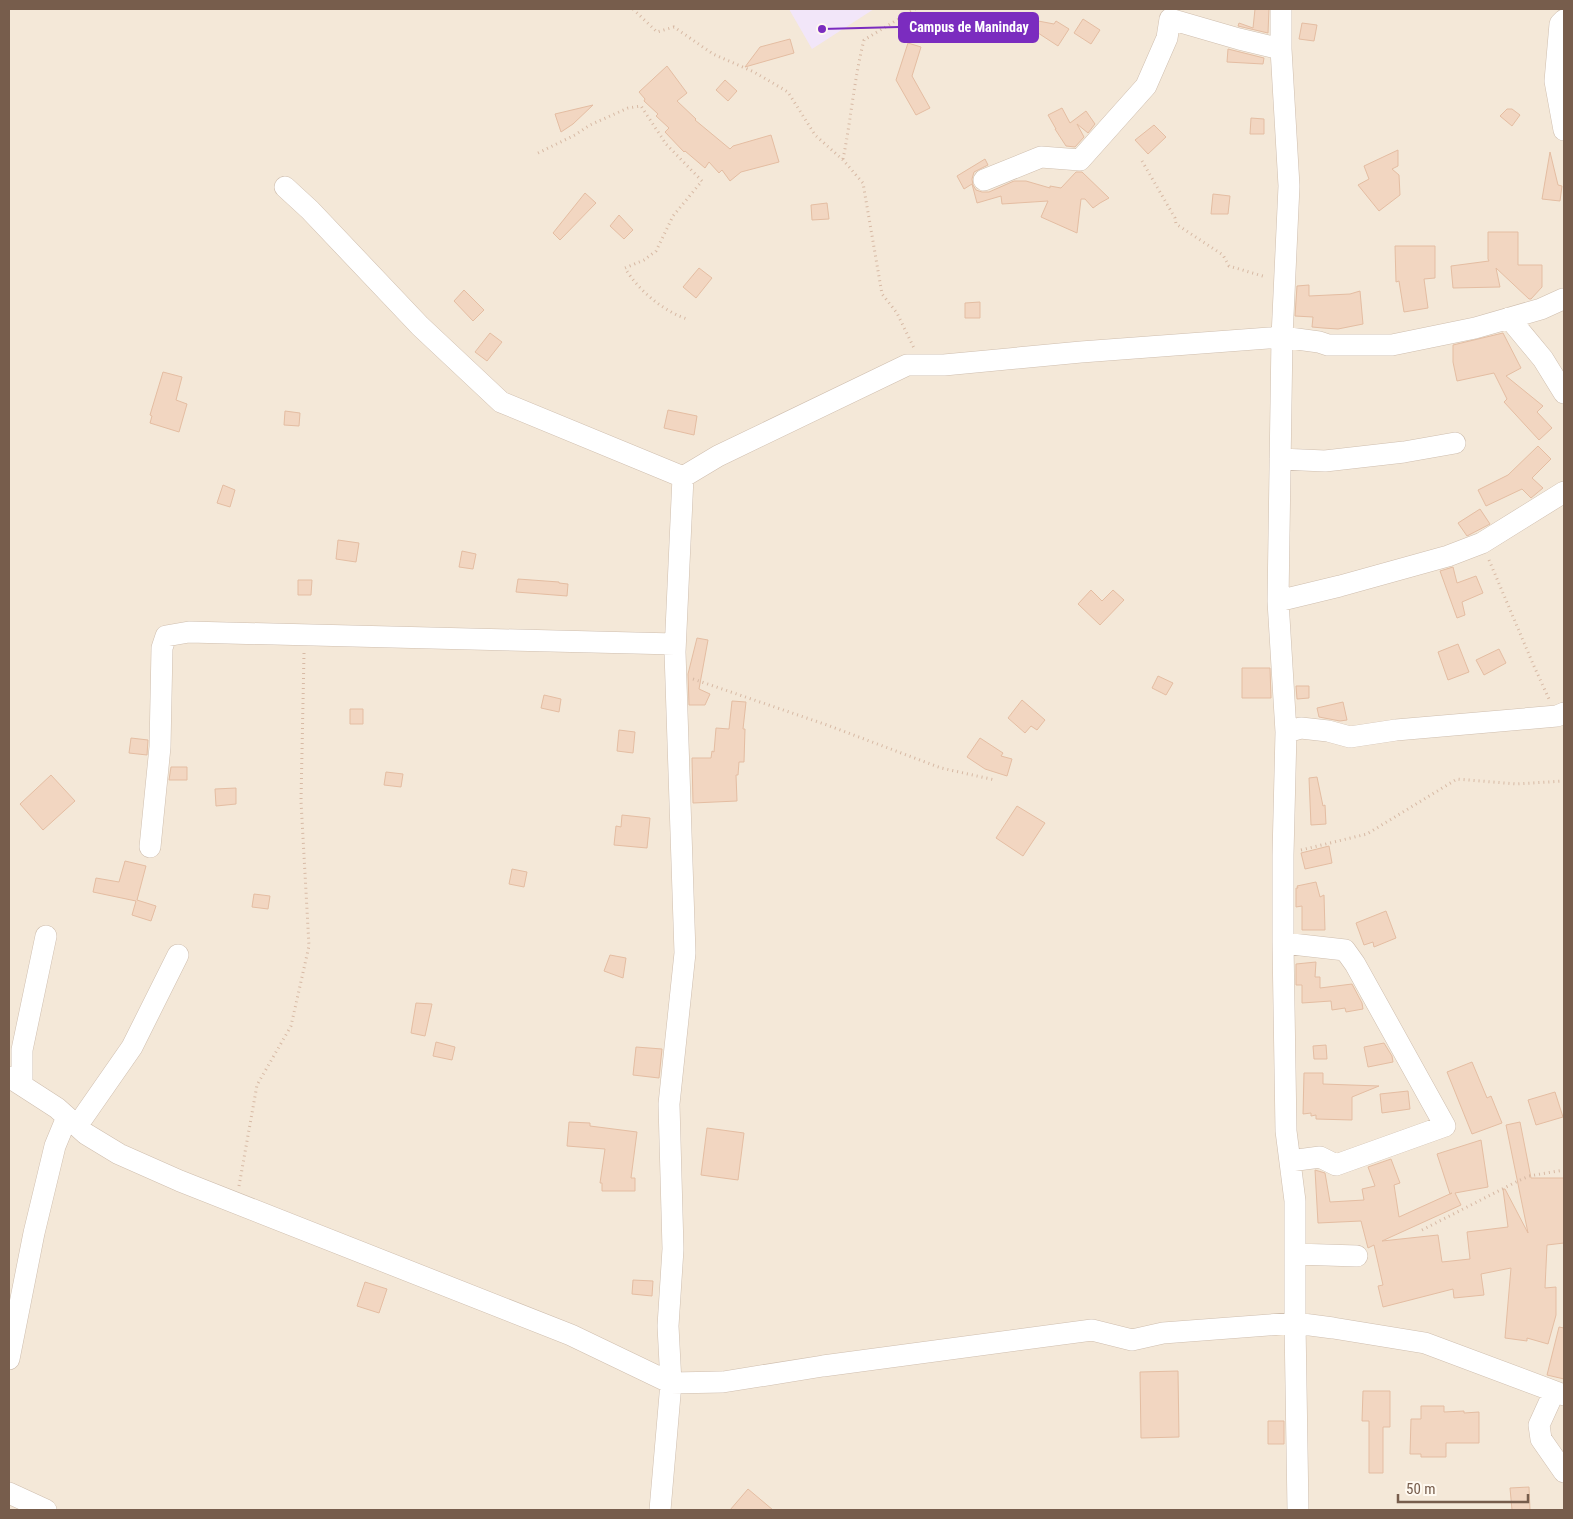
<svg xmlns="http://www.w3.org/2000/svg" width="1573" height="1519" font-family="'Roboto Condensed',sans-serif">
	<rect width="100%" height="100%" fill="#fcf5e9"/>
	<path fill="#f4e8d8" d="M9,9H1564V1510H9Z"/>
	<path fill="#f2e6f9" d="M789,9H874L812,49Z"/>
	<path fill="#f2d6c1" stroke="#e4bda2" d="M1255,9H1269L1268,33L1238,26L1239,23L1253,28Z
		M1012,16L1054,24L1056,21L1069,29L1058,46L1035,31L1033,37L1019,31L1020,21Z
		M1083,19L1100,30L1091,44L1074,33Z
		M1302,23L1317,25L1314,41L1299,39Z
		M790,39L794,53L745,67L760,47Z
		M908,43L921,47L912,76L930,108L916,115L896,80Z
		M1228,49L1264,58L1263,64L1227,62Z
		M667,66L687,93L677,101L696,119L695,120L730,149L733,146L771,135L779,162L741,172L730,181L722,170L719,173L709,162L705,168L685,151L684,152L665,132L669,128L656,116L658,114L644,101L645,99L639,92Z
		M725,80L737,91L728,101L716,90Z
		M593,105L573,124L561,132L555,114Z
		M1062,108L1070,123L1086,111L1095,124L1088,133L1077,124L1084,137L1075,147L1066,146L1055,129H1056L1048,115Z
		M1507,109H1512L1520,115L1512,126L1500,116Z
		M1251,118L1264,119V134H1250Z
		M1154,125L1166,137L1148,154L1135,140Z
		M1398,150V166L1392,169L1399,175L1400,195L1379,211L1358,185L1369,179L1364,166Z
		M1550,152L1558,185L1562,186L1560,201L1542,199Z
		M985,159L988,165L974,172L972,179L973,185L976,190L982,192H989L1014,181H1026L1050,188V186L1061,188L1076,172H1082L1109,198L1100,203L1093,208L1085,199H1081L1077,233L1041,217L1048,201L1002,204L1001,196L977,203L972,184L964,189L957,176Z
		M585,193L596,203L560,240L553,233Z
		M1213,194L1230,196L1228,214H1211Z
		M827,203L829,219L812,220L811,205Z
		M619,215L633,230L624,239L610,226Z
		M1488,232H1518V265H1542V287L1531,299H1529L1496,268L1500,287L1453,288L1451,266L1489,261L1488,259Z
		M1395,246H1435V278L1424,279L1428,308L1404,312L1399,281L1396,282Z
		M699,268L712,278L696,298L683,287Z
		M1309,285V296L1350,294L1360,291L1363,324L1338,329L1323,328L1312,327L1313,317L1295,316L1297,286Z
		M464,290L484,310L473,321L454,301Z
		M980,302V318H965V303Z
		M490,333L502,342L487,361L475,352Z
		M1503,333L1521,368L1506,376L1543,406L1537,412L1552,428L1539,440L1504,402L1507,399L1494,373L1457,381L1453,362V345Z
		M163,372L182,377L176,400L187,404L179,432L150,423L152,416L150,415Z
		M668,410L697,416L694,435L664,428Z
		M285,411L300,413L299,426L284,425Z
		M1538,446L1551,459L1532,478L1543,488L1531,498L1522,489L1486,506L1478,490L1508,475Z
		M223,485L235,490L230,507L217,503Z
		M1480,509L1490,524L1467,536L1458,523Z
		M338,540L359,543L356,562L336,559Z
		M462,551L476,554L473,569L459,567Z
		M1453,567L1457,583L1476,576L1483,593L1462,602L1465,615L1457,618L1440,571Z
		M518,579L559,582V583L568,584L567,596L516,592Z
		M298,580H312L311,595H298Z
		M1091,590L1102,601L1113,590L1124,600L1100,625L1078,604Z
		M697,638L708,640L699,689L710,694L705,705H689L688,674Z
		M1458,644L1469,672L1448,680L1438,652Z
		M1499,649L1506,663L1484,675L1476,660Z
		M1242,668H1270L1271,698H1242Z
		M1158,676L1173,683L1166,695L1152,688Z
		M1296,686H1309V698L1297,699Z
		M544,695L561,699L559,712L541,708Z
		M1022,700L1045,720L1037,730L1031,726L1025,733L1008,718Z
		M732,701L746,702L743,729H745L744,762H739L738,775H736L737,801L693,803L692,758H711L712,751L714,752L716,728L729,729Z
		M1343,702L1347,720L1340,721L1319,717L1317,708Z
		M350,709H363V724H350Z
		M619,730L635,732L633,753L617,751Z
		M131,738L148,740L147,755L129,753Z
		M980,738L1003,753L1001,756L1012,759L1007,776L985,769L967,757Z
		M171,767H187V780H169Z
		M386,772L403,774L401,787L384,785Z
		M51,775L75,801L43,830L20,804Z
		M1317,777L1323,806L1325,805L1326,824L1311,825L1309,778Z
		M236,788V804L216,806L215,789Z
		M1017,806L1045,823L1023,856L996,838Z
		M622,815L650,818L647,848L614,845L616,826L621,827Z
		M1329,846L1332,863L1305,869L1301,853Z
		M125,861L146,866L137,900L156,906L151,921L132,915L136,901L93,892L96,878L119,882Z
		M512,869L527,872L524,887L509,884Z
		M1316,882L1320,897L1324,895L1325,930H1302V906L1296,907V888H1298L1297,886Z
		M254,894L270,896L268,909L252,907Z
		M1386,911L1396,938L1374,947L1373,942L1364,945L1356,923Z
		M610,955L626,958L623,978L604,971Z
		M1316,962L1315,977H1320V988L1352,984L1362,1003L1363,1009L1346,1012L1345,1008L1332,1010L1331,1001L1302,1003V985H1296V964Z
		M416,1003L432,1004L425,1036L411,1033Z
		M436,1042L455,1047L452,1060L433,1056Z
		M1384,1043L1392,1056L1393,1062L1368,1067L1364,1047Z
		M1326,1045L1327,1059H1314L1313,1046Z
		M636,1047L662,1049L659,1078L633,1075Z
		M1472,1062L1487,1098L1491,1096L1502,1123L1472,1134L1447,1072Z
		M1304,1073H1323V1084L1379,1086L1352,1097V1120L1316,1119V1115L1311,1116V1113L1303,1114Z
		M1408,1091L1410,1109L1382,1113L1380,1094Z
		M1555,1092L1563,1117L1536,1125L1528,1100Z
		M569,1122L590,1123V1126L637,1132L631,1178H635V1191H602V1183H600L605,1149L567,1146Z
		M1520,1122L1531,1178H1564V1243L1547,1245L1545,1288L1556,1287V1315L1548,1344L1527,1338V1341L1505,1338L1511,1268L1481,1274L1484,1295L1454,1298L1453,1289L1383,1307L1378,1286L1383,1285L1374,1245L1368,1248L1361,1221L1318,1223L1315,1170L1325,1173L1330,1202L1364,1200L1362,1189L1375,1186L1368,1167L1391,1159L1400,1183L1394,1185L1399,1217L1452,1193L1450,1194L1437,1154L1481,1140L1488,1187L1455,1193L1461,1205L1382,1241L1438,1235L1442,1262L1470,1259L1467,1232L1508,1227L1503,1189H1505L1528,1233L1506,1125Z
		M707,1128L744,1133L738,1180L701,1175Z
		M633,1280L653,1281L652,1296L632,1294Z
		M365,1282L387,1289L379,1313L357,1306Z
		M1559,1327L1564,1328V1379L1547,1375Z
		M1178,1371L1179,1437L1141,1438L1140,1372Z
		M1363,1391H1390V1427H1383V1473H1369V1421H1362Z
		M1421,1406H1444V1412L1464,1411V1413L1479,1412V1443H1446V1457H1421V1454H1410L1411,1419H1421Z
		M1268,1421H1284V1444H1268Z
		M1529,1487L1530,1510H1512L1510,1488Z
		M748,1489L773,1510H730Z"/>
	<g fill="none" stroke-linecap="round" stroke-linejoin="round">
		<g stroke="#cfbeae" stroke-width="22">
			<path id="minor" d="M1281,9V49L1289,186L1282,337L1278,601L1286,732L1283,855V943L1286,1131L1295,1201V1323L1298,1510
				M1564,20L1560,24L1555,81L1564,130
				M984,180L1041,157L1080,160L1146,86L1167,38L1170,19L1239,39L1281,49
				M285,187L310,210L420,326L501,402L683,477L675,652L685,953L669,1104L673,1249L668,1326L671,1383L660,1510
				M1509,318L1543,359L1564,393
				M1280,459L1325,461L1404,452L1455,443
				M683,477L718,456L907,365H944L1081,352L1282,337L1319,342L1328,345H1392L1475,328L1541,309L1563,299
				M1278,601L1340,586L1448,556L1482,543L1564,492
				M1286,732L1301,728L1328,731L1350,737L1396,730L1557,716L1564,713
				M150,847L160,747L162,648L166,636L189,632L675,644
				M1283,943L1345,950L1355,964L1445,1126L1336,1165L1320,1157L1290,1161
				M9,1077L57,1108L86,1134L119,1154L180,1181L571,1335L671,1383L723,1382L823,1366L1092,1330L1132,1340L1163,1333L1295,1323L1333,1328L1425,1343L1564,1395
				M22,1085V1050L46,936
				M77,1126L132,1047L178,955
				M1295,1254L1357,1256
				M9,1359L34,1233L55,1146L67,1117
				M1554,1392L1539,1425L1541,1439L1564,1472
				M9,1493L46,1510"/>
		</g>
		<path stroke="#d7b9a4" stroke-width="3" stroke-dasharray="1 4" stroke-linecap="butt" d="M633,9L657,32L674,27L713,54L754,72L788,92L815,135L843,160L863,183L882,294L897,313L914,348
			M538,153L575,135L590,125L628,108L641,106L666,144L702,181L673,216L656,251L644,260L625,268C638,290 663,311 687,319
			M843,159C851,120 854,79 864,40L915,9
			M1142,161L1175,218L1176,224L1223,255L1229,266L1266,277
			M1489,560L1533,664L1549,699
			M693,679L827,725L941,768L995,780
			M1301,850L1367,834L1457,779L1516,784L1564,781
			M239,1186L257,1085L291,1026L309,946L301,801L304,653
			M1422,1230L1516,1182L1529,1176L1564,1170"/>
		<use href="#minor" stroke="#fff" stroke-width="21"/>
	</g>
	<path fill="none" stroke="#7b2cbf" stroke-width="2" d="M822 29L899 27"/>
	<circle fill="#7b2cbf" stroke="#fff9f0" stroke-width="2" cx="822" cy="29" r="5"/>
	<rect fill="#7b2cbf" stroke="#7b2cbf" stroke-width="2" x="899" y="13" width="139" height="29" rx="5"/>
	<g font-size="14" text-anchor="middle" font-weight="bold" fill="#fff">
		<text x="969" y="32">Campus de Maninday</text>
	</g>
	<rect width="1573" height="1519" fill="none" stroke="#775d4c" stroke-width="20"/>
	<path d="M1398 1494v8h130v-8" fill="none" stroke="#775d4c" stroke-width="2.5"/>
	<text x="1406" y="1494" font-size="15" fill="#775d4c" stroke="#fff9f0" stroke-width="4" paint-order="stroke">50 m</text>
</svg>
